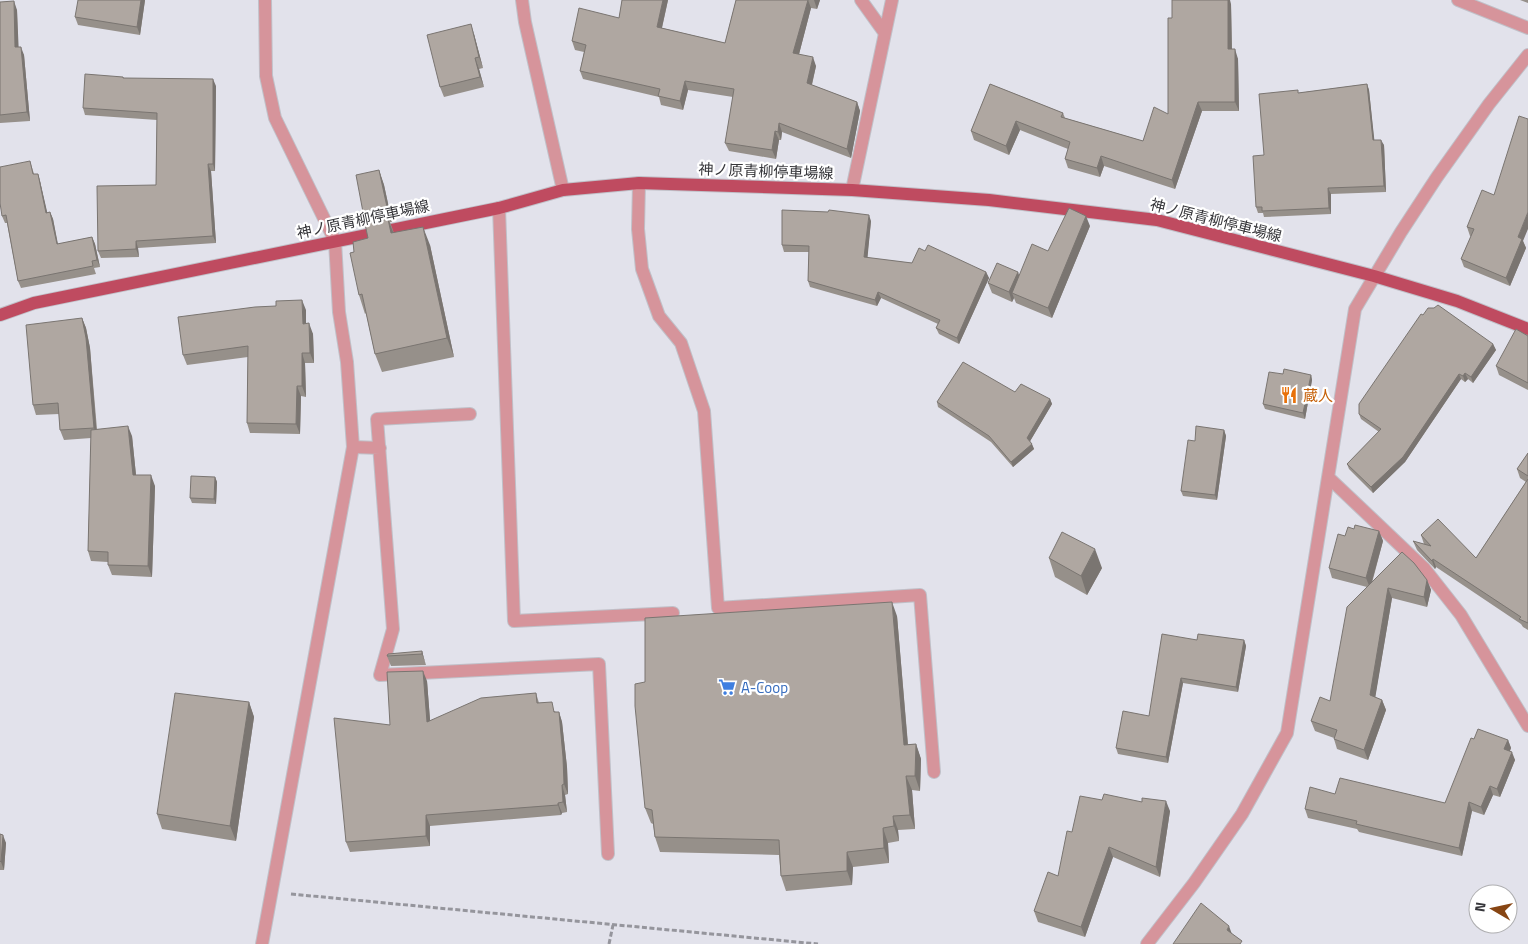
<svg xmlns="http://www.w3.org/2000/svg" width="1528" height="944" font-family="'Titillium Web','Noto Sans JP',sans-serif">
	<rect width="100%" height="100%" fill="#e2e2eb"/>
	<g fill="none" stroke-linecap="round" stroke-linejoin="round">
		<g stroke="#c0c0c8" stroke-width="14">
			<path id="minor" d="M522,0L525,22L563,190
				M861,0L884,32
				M1458,0L1528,28
				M639,183L638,229L642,269L659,316L681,343L704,411L718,608L920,595L934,772
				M852,190L892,0
				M499,208L514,621L673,613
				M470,414L377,419L393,629L380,675L599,664L608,854
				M353,447L380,448
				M1328,477L1424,568L1461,615L1528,726
				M262,944L353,447L347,362L339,312L335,241L275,118L266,76L265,0
				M1147,944L1194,883L1242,814L1287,733L1355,309L1401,232L1437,177L1489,104L1528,55"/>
		</g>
		<g stroke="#c0c0c8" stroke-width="14">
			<path id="major" d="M0,315L34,303L499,208L563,190L639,183L852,190L989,200L1157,220L1374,276L1457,301L1528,329"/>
		</g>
		<path stroke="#95959c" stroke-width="3" stroke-dasharray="5 2.5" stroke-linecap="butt" d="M291,894L818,944
			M609,944L613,925"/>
		<use href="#minor" stroke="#d6949b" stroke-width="12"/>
		<use href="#major" stroke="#bf4b60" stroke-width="12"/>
	</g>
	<path fill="#96908a" d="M145,0L140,35L78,25L75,17Z
		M622,0H668L662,28L725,43L736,0H820L817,9L811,8L799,54L816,66L812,85L857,102L860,111L851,158L782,132L781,140H779L776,159L729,151L725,143L733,97L688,90L683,110L661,105L659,97L583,79L580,71L584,52L575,50L572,41L619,18Z
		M1520,0H1528V3Z
		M0,2L17,10L18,47L24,55L30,121L0,123Z
		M1231,4L1232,49L1238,59L1239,111H1202L1175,189L1104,166L1100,177L1068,168L1065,159L1068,149L1020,130L1009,155L974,140L971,131L990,84L1063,113L1065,118L1143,141L1168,114L1172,18Z
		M474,34L483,68L479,69L484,87L444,97L440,87Z
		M123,77L124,78L216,86L215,171H211L216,243L138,248L139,257L101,258L98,251L156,185L157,120L85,115L83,108Z
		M1367,84L1369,90L1374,140L1384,145L1386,192L1331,194V214L1264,217L1263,213H1258L1256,207L1264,155L1298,90V93Z
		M30,161L34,174H38L40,181L47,213L50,212L53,219L58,244L92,237L95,244L100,267L94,268L96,274L21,288L18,281L7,223H5L2,216Z
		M379,170L384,185L392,222H390L394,233L430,245L454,357L382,372L375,354L366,313L365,314L359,295L354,252L368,238L367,223L363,212Z
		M1494,195L1523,241L1526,248L1510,286L1464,267L1461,259L1471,236H1470L1467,227Z
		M871,221L867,258L912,263L925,251L986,272L989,278L959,344L939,334L936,328L938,324L881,298L877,306L810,287L808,281L809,252H784L782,245Z
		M1090,226L1052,318L1016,303L1014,298L1012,302L992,293L988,283L1018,272L1019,276L1048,251Z
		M306,310V323L313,334L314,363H305L306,397L301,396L300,434L250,433L247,423L248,357L187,365L183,355Z
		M82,318L86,328L90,348L97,429L132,436L136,475L155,486L152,577L112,575L108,565V562L91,561L88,551L91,438L64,440L60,430L59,414L36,415L33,405Z
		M1528,336V390L1499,375L1496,366Z
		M1493,344L1496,350L1473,383L1468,379L1465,382L1461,379L1405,462L1373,493L1349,469L1347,464L1379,432L1361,419L1359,414Z
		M1283,374L1311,375L1312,380L1305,419L1265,409L1263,404Z
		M1015,392L1050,399L1052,404L1030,441L1034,449L1013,467L991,442L938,407L937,402Z
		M1224,430L1226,436L1217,500L1183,496L1181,491L1195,441Z
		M1528,453V630L1523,627L1521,624L1436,567L1435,569L1417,550L1413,541L1424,544L1421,535L1476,558L1526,482L1520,478L1517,469Z
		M215,477L217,482L216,504L192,503L190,498Z
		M1354,529L1379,531L1383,541L1372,583L1427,580L1431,590L1427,607L1392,598L1375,697L1382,700L1386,710L1368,760L1337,749L1334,739V738L1315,731L1311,721L1330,701L1367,587L1332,578L1329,568L1345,536Z
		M1049,558L1102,568L1087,595L1055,577Z
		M897,616L908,744H916L921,759L920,791L912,790L915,829L898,830L899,841L888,843L889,863L853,867L852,885L786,891L781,876L779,855L660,852L655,837L653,824L651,823L645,808V682Z
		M1197,640H1244L1246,646L1238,692L1183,683L1168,763L1118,754L1116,748L1149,716Z
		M422,651L425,662L426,665L391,666L387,656Z
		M427,681L430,721L536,693L539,703L556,712H559L562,722L567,767L568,794L565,795L567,812L562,813L561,815L430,826V846L350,852L346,842L390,725Z
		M249,702L254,717L236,841L162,829L157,814Z
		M1474,739L1508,740L1511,748L1510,751L1515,760L1500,797L1493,795L1484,815L1472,811L1462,856L1359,832L1357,829L1308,818L1305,809L1335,794L1445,803Z
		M1102,800L1170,811L1160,877L1113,857L1085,937L1038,922L1034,911L1058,876L1072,832Z
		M0,834L6,843L4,870H0Z"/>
	<path fill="#7a7571" d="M141,0H145L140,35L137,27Z
		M663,0H668L660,36L657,27Z
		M808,0L811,8L797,62L793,53Z
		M814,0H820L817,9Z
		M1228,0H1230L1231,4L1232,58L1228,49Z
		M14,1L17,10L19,56L15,47Z
		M471,24L474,34L483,68L479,57Z
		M21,47L24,55L30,121L27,112Z
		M1235,49L1238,59L1239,111L1235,102Z
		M813,57L816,66L810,92L807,83Z
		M475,58L479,69L484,87L480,77Z
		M213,79L216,86L215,171L213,164Z
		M685,81L688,90L683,110L680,101Z
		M1367,84L1369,90L1375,146L1373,140Z
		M857,102L860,111L851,158L847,149Z
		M1198,102L1202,111L1175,189L1172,180Z
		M1016,121L1020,130L1009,155L1006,146Z
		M779,123L782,132L781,140L778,132Z
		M775,131L779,140L776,159L772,150Z
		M1381,140L1384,145L1386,192L1384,186Z
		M1101,156L1104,166L1100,177L1097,168Z
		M208,164L211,171L216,243L213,236Z
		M379,170L384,185L392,222L387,207Z
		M38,174L40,181L49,220L46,213Z
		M1328,188L1331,194V214L1329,208Z
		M50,212L53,219L59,251L57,244Z
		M1528,212V229L1523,241L1526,248L1510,286L1506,278L1518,237Z
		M869,215L871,221L867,263L864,257Z
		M1086,216L1090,226L1052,318L1048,308Z
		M388,219L395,237L391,233Z
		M423,227L430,245L454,357L447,338Z
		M92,237L95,244L100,267L97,260Z
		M136,241L138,248L139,257L136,249Z
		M986,272L989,278L959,344L957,338Z
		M1018,272L1021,282L1012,293L1014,298L1012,302L1009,292Z
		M878,292L881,298L877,306L875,300Z
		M302,300L306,310V334L303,324Z
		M82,318L86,328L90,348L97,438L94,428Z
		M309,323L313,334L314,363L310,353Z
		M1493,344L1496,350L1473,383L1471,377Z
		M302,353L305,363L306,397L302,386Z
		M1465,373L1468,379L1465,382L1463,376Z
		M1459,374L1461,379L1405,462L1373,493L1371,487Z
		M1311,375L1312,380L1305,419L1303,413Z
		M297,386L301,396L300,434L296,424Z
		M1050,399L1052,404L1029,443L1027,438Z
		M128,426L132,436L137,485L133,475Z
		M1224,430L1226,436L1217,500L1215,495Z
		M1032,444L1034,449L1013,467L1011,462Z
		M151,475L155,486L152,577L148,566Z
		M215,477L217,482L216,504L214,499Z
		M1379,531L1383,541L1370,588L1366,578Z
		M1095,549L1102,568L1087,595L1081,576Z
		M1433,559L1436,567L1435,569L1432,561Z
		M1427,580L1431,590L1427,607L1424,597Z
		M1388,588L1392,598L1374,705L1370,695Z
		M892,602L897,616L909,759L904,745Z
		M1244,640L1246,646L1238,692L1236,687Z
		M422,651L425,662L426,665L422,654Z
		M423,671L427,681L431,732L427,722Z
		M1181,678L1183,683L1168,763L1166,757Z
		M1382,700L1386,710L1368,760L1364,750Z
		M249,702L254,717L236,841L230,826Z
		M559,712L562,722L567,767L568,794L564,784Z
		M1508,740L1511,748L1507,757L1504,749Z
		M916,744L921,759L920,791L915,776Z
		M1512,752L1515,760L1500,797L1497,789Z
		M906,776L912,790L915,829L910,815Z
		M562,785L565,795L567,812L563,802Z
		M1490,786L1493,795L1484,815L1481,807Z
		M1166,801L1170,811L1160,877L1156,867Z
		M1469,802L1472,811L1462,856L1459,848Z
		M558,803L562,813L561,815L558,805Z
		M426,815L430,826V846L426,836Z
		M893,816L898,830L899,841L894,826Z
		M883,828L888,843L889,863L884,848Z
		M3,835L6,843L4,870L1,862Z
		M1109,847L1113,857L1085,937L1081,927Z
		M847,852L853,867L852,885L847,871Z
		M1229,926L1233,937L1227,930Z"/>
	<path fill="#afa7a1" stroke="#7a7571" d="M78,0H141L137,27L75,17Z
		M622,0H663L657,27L725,43L736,0H808L793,53L813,57L807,83L857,102L847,149L779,123L778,132L775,131L772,150L725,143L734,89L685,81L680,101L658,96L660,89L580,71L586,45L572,41L579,8L619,18Z
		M1172,0H1228V49H1235V102H1198L1172,180L1101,156L1097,168L1065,159L1070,142L1016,121L1006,146L971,131L990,84L1063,113L1061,117L1143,141L1154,107L1168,114V18H1172Z
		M14,1L15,47H21L27,112L0,115V2Z
		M471,24L479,57L475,58L480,77L440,87L427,35Z
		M85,74L123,77V78L213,79V164H208L213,236L136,241V249L98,251L97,186L156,185L157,113L83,108Z
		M1367,84L1373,140H1381L1384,186L1328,188L1329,208L1262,211V207H1256L1253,156L1264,155L1259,94L1298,90V93Z
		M1519,116L1528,119V212L1518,237L1522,239L1506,278L1461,259L1474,229L1467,227L1482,190L1494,195Z
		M30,161L33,174H38L46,213L50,212L57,244L92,237L97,260L92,261L93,266L18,281L6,215L2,216L0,203V167Z
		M379,170L387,207L363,212L356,175Z
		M1069,208L1086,216L1048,308L1012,293L1032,244L1048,251Z
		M782,210L828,212L829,210L869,215L864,257L912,263L919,248L925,251L928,245L986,272L957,338L936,328L940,320L878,292L875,300L808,281L809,246L782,245Z
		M388,219L391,233L423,227L447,338L375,354L362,294L359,295L350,253L354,252L353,242L368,238L365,224Z
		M997,263L1018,272L1009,292L988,283Z
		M302,300L303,324L309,323L310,353H302V386H297L296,424L247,423L248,346L183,355L178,317L255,307L276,306V301Z
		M1438,305L1493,344L1471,377L1465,373L1463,376L1459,374L1403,457L1371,487L1347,464L1381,429L1359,414V404L1421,314L1423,315L1428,308H1434Z
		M82,318L86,338L94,428L60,430L58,403L33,405L26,325Z
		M1516,329L1528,336V383L1496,366Z
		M963,362L1015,392L1021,384L1050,399L1027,438L1032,444L1011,462L989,436L937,402Z
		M1284,369L1311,375L1303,413L1263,404L1269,372L1283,374Z
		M128,426L133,475H151L148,566L108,565V552L88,551L91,430Z
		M1196,426L1224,430L1215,495L1181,491L1188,440L1195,441Z
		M1528,453V476L1517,469Z
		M191,476L215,477L214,499L190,498Z
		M1528,479V623L1519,619L1521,617L1433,559L1432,561L1413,541L1431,546L1421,535L1438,519L1476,558Z
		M1355,525L1379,531L1366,578L1329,568L1338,534L1345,536L1348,527L1354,529Z
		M1062,532L1095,549L1081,576L1049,558Z
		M1402,552L1414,563L1427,580L1424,597L1388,588L1370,695L1382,700L1364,750L1334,739L1337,730L1311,721L1320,697L1330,701L1347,607Z
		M892,602L904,745L916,744L915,776H906L910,815L893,816L894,826L883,828L884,848L847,852V871L781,876L779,840L655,837L652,810L645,808L635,706V684L645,682V618Z
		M1162,634L1197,640L1198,634L1244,640L1236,687L1181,678L1166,757L1116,748L1123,711L1149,716Z
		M422,651V654L387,656L388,654Z
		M423,671L427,722L481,698L536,693L537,703L552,702L554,712H559L563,757L564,784L562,785L563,802L558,803V805L426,815V836L346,842L334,718L390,725L387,672Z
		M175,693L249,702L230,826L157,814Z
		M1478,729L1508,740L1504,749L1512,752L1497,789L1490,786L1481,807L1469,802L1459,848L1356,824L1357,821L1305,809L1310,787L1335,794L1340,778L1445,803L1471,738L1474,739Z
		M1104,794L1142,802V798L1166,801L1156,867L1109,847L1081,927L1034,911L1048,872L1058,876L1067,831L1072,832L1080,796L1102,800Z
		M0,834L3,835L1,862L0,861Z
		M1201,903L1229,926L1227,930L1242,941L1240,944H1173Z"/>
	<defs>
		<g id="restaurant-bare" transform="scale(1.35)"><path d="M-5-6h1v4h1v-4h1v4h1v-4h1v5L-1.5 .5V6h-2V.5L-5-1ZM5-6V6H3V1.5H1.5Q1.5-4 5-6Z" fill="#e8710a" stroke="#fff" stroke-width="2.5" paint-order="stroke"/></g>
		<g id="supermarket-bare" transform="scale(1.35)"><path d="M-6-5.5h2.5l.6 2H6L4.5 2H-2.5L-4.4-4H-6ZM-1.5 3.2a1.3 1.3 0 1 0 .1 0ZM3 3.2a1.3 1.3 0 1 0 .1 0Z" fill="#3f7fe0" stroke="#fff" stroke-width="2.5" paint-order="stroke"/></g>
	</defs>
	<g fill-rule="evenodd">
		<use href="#restaurant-bare" x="1289" y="395"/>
		<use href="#supermarket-bare" x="727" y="687"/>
	</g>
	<g text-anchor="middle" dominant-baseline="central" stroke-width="4.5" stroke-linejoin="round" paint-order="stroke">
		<g font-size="15" fill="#37373b" stroke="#fff">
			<text transform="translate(766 171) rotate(2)">神ノ原青柳停車場線</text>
			<text transform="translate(363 219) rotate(-12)">神ノ原青柳停車場線</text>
			<text transform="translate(1216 220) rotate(14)">神ノ原青柳停車場線</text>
		</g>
		<g font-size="15" fill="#c56008" stroke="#fff" text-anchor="start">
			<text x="1303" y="395">蔵人</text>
		</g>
		<g font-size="15" fill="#366cbe" stroke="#fff" text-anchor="start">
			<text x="741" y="687">A-Coop</text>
		</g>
	</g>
	<g transform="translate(1493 909) rotate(279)"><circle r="24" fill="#ffffff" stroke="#afafb1"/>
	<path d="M0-4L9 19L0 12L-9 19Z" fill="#874513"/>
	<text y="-8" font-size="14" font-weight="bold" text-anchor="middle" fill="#37373b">N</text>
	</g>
</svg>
